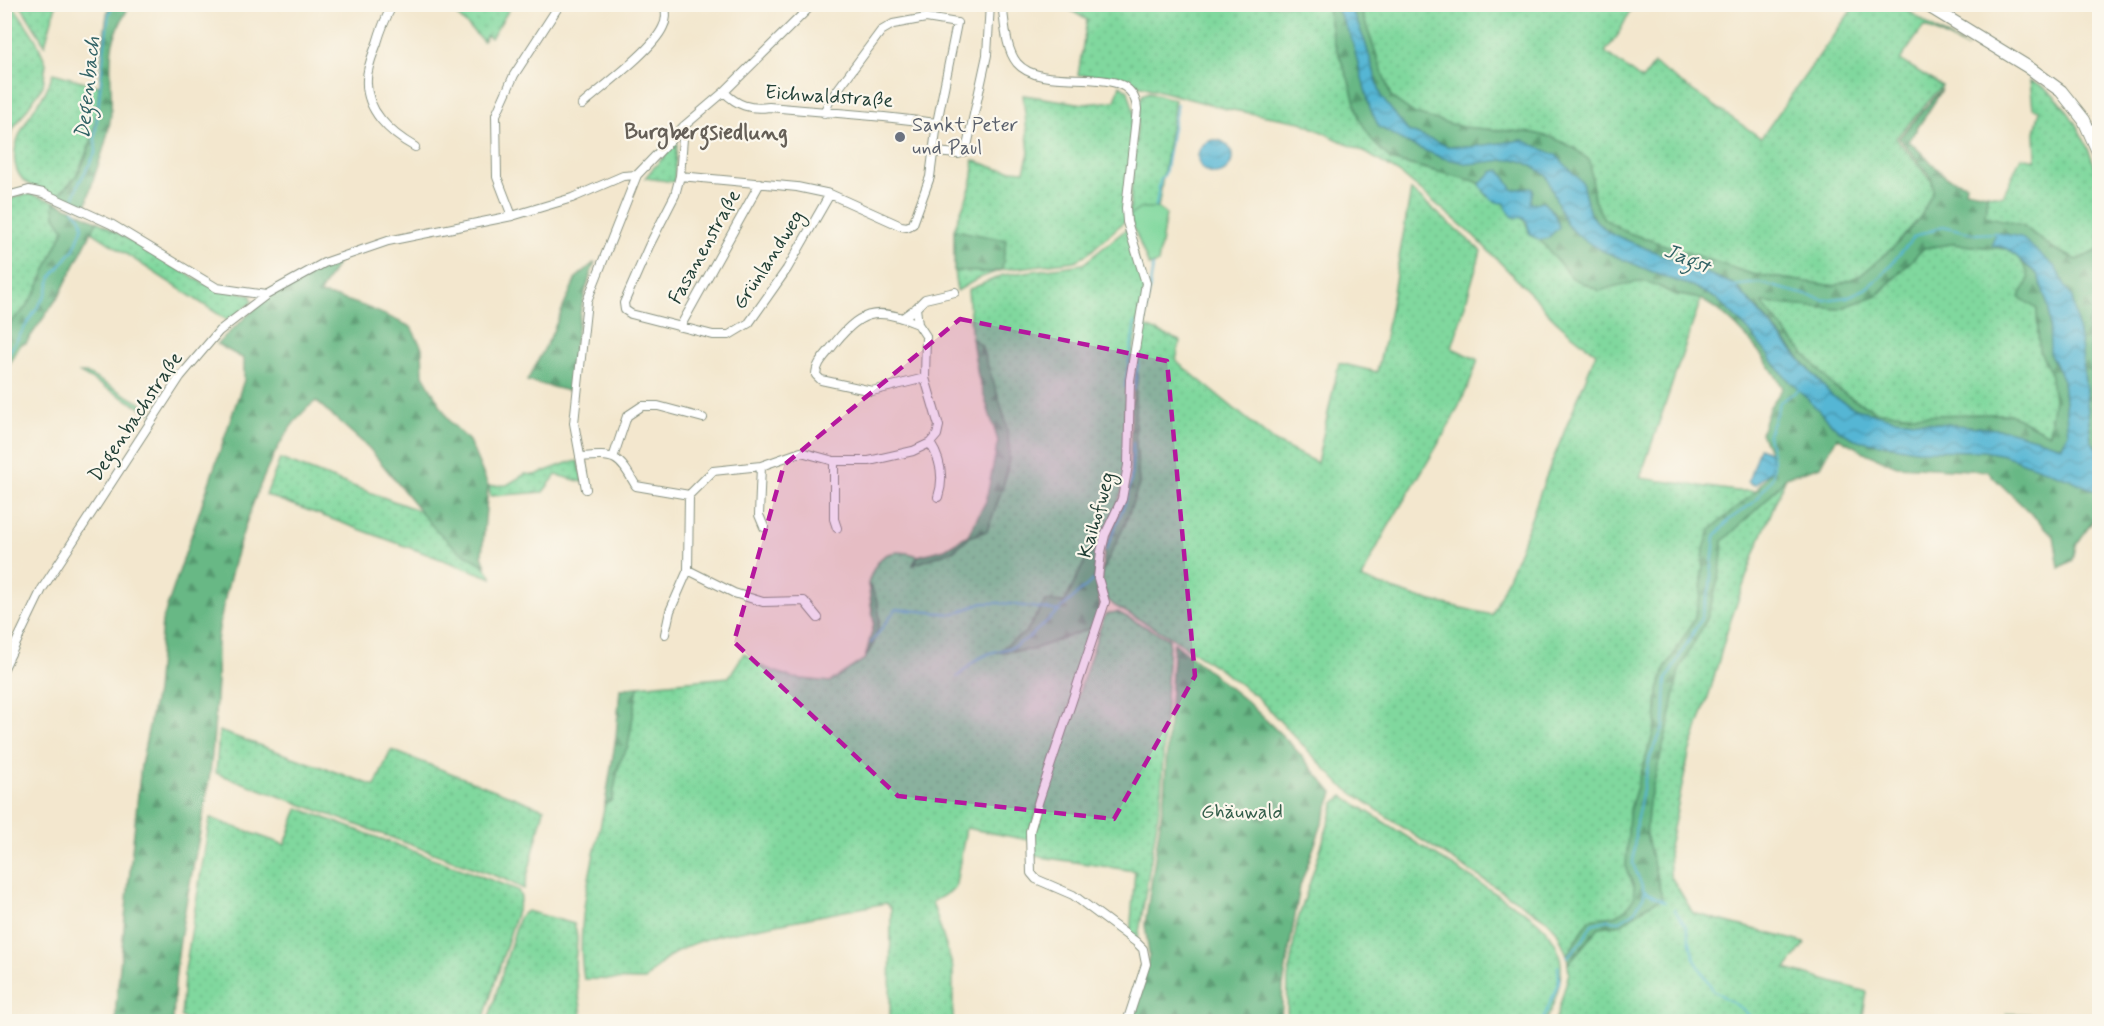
<svg xmlns="http://www.w3.org/2000/svg" width="2104" height="1026" font-family="Mynerve,sans-serif">
	<defs>
		<pattern id="grass-dots" width="8" height="8" patternUnits="userSpaceOnUse" patternTransform="scale(1.5)"><rect width="8" height="8" fill="#80d89e"/><path d="M2 2h.1M6 6h.1" fill="none" stroke="#6eba89" stroke-width="1.8" stroke-linecap="round"/></pattern>
		<pattern id="forest-firs" width="22" height="20" patternUnits="userSpaceOnUse" patternTransform="scale(1.5)"><rect width="22" height="20" fill="#68b885"/><path d="M5 1l3.5 6h-7zM16 11l3.5 6h-7z" fill="#55976e"/></pattern>
		<pattern id="water-waves" width="16" height="10" patternUnits="userSpaceOnUse" patternTransform="scale(1.5)"><rect width="16" height="10" fill="#55b6d4"/><path d="M0 5q4-4 8 0t8 0" fill="none" stroke="#4695ad"/></pattern>
	</defs>
	<rect width="100%" height="100%" fill="#fbf7ec"/>
	<filter id="ink" filterUnits="userSpaceOnUse"><feTurbulence type="fractalNoise" baseFrequency=".0167" numOctaves="2"/><feDisplacementMap in="SourceGraphic" scale="12" xChannelSelector="R" yChannelSelector="G"/><feConvolveMatrix kernelMatrix="1 2 1 2 8 2 1 2 1" color-interpolation-filters="sRGB"/></filter>
	<filter id="wash" filterUnits="userSpaceOnUse"><feTurbulence type="fractalNoise" baseFrequency=".008" numOctaves="4" result="noise"/><feDisplacementMap in="SourceGraphic" scale="24" xChannelSelector="R" yChannelSelector="G"/><feGaussianBlur stdDeviation="1.35" result="paint"/><feColorMatrix in="noise" values="0 0 0 0 0 0 0 0 0 0 0 0 0 0 0 0 0 1.4 0 .05"/><feComposite in="paint" operator="in"/></filter>
	<g filter="url(#wash)">
		<rect width="100%" height="100%" fill="#f3e7ce"/>
		<path fill="url(#grass-dots)" stroke="#508a69" stroke-width="1.5" d="M13,5L35,38L46,63L43,86L13,129L7,143L5,189L4,5Z
			M19,5H56L45,45L23,9Z
			M449,5V4L512,5L491,38L487,35L483,41L448,6Z
			M1062,5H1327L1333,39L1349,81L1359,118L1390,160L1475,181L1480,184L1486,196C1507,203 1525,212 1530,235L1540,240L1572,278L1599,290L1621,284L1648,281L1673,294L1701,299L1640,478L1737,491H1756L1742,504L1704,549L1701,594L1694,620L1665,669L1658,691L1656,724L1629,813L1626,869L1634,886L1635,898L1625,910L1614,916L1590,919L1567,955L1557,931L1547,920L1420,839L1341,785L1256,696L1215,666L1174,639L1115,606L1108,600L1103,590L1102,572L1125,524L1139,484L1135,432V397L1138,373L1135,372L1144,326L1180,341L1176,361L1275,442L1317,463L1339,363L1377,372L1385,338L1411,190L1481,251L1452,348L1478,360C1452,439 1394,503 1362,579L1419,598L1492,615L1521,547L1544,482L1596,353C1575,337 1554,322 1538,301L1473,235L1401,174L1368,154L1301,122L1227,109L1104,76L1078,75L1087,20Z
			M1359,5H1633L1618,35L1605,52L1642,80L1654,64L1761,138L1855,5H1900L1938,31L1967,48L1924,26L1900,60L1942,86L1896,138L1932,181L1933,191L1921,216L1897,244L1861,275L1835,286L1751,274L1626,232L1604,219L1594,200L1590,161L1534,133L1462,127L1415,114L1391,97Z
			M53,73L99,86L94,135L76,176L57,196C46,192 32,188 23,180C0,153 29,117 44,94C48,88 50,80 53,73Z
			M2030,81C2063,88 2095,153 2099,185C2102,206 2099,229 2099,250L2077,260L2052,248L2022,225L1985,216L1987,194L2003,196L2021,157L2036,160L2035,132L2040,110L2033,108Z
			M1120,85L1128,91L1134,112L1126,220L1089,253L1075,261L1002,270L979,278L957,291L954,271L990,272L1006,240L954,230C961,207 977,183 973,160L998,169L1024,171L1029,153L1023,95L1084,104L1115,101Z
			M1149,92L1175,100L1158,209L1129,216L1139,105L1142,95Z
			M677,143L674,182L645,178C654,166 666,157 673,145Z
			M29,194L54,201L55,216L64,229L36,292L23,311L9,324L5,343V205L15,197Z
			M97,221L203,283L251,295L252,302L229,321L92,232Z
			M1128,228L1145,286L1128,380L1125,409L1126,470L1121,494L1103,538L1085,561L1065,602L1046,601L1026,632L998,652L1031,650L1094,627L1028,840L966,828L955,889L932,902L953,968V1021H890L891,908L886,903L720,935C685,945 669,952 645,980L584,979C574,923 594,858 605,804L612,800L619,764L628,746L638,686L729,677L744,653L760,666L793,678L830,682L865,659L874,643L880,620L873,591L868,584C876,556 888,546 918,556L913,564L954,550L969,537L987,531L1008,469L991,381L981,345L972,339L968,290L1003,275L1083,264Z
			M1951,244L2008,249L2021,261L2028,270L2029,280L2019,297L2037,309L2039,350L2050,370L2054,399L2049,434L2010,414L1916,415L1879,412L1856,401L1834,387L1792,340L1761,302L1839,309L1878,295L1924,248Z
			M2099,308V390L2087,324Z
			M80,373H86L153,410L150,413Z
			M280,459L420,511C431,524 443,537 457,548C473,561 482,558 492,578L266,495Z
			M578,461L583,482L556,475L543,492L490,496L489,486L507,485L525,474L535,475L567,463Z
			M1786,477L1757,547L1728,628L1711,688L1689,753L1669,847L1670,875L1693,913L1805,943L1786,969L1867,992L1862,1021L1555,1022L1569,973L1568,964L1599,927L1622,924L1642,909L1662,898L1646,834L1649,801L1669,723L1679,670L1707,619L1720,573L1723,541L1765,501Z
			M1117,612L1169,639L1161,797L1138,939L1130,935L1135,871L1035,856L1034,829L1102,622L1106,614Z
			M219,731L375,786L391,750L544,809L524,889L504,879L216,773Z
			M1343,796L1531,916C1572,948 1565,978 1546,1021H1287L1288,979L1297,923L1335,803Z
			M298,808L518,890L521,898L483,1021L191,1022L181,1017L184,976L210,818L285,845Z
			M527,911L574,924C580,938 575,951 575,966C575,985 582,1002 582,1021H488L519,917Z
			M2007,1014L2054,1015L2056,1021H2005Z"/>
		<path fill="url(#forest-firs)" stroke="#447a5c" stroke-width="1.5" d="M109,5H130C123,17 117,28 113,42C107,67 114,95 110,121C106,152 90,179 86,210L57,196C63,190 71,184 76,176C105,133 97,57 109,5Z
			M1327,5H1335L1351,37L1370,108L1379,127L1409,144L1443,158L1515,159L1527,163L1546,175L1603,251L1667,278L1692,286L1717,299L1751,333L1782,373L1838,430L1857,440L1916,450L1984,451L2004,455L2072,480L2099,493V512L2076,545L2073,560L2059,568L2054,536L1987,471L1897,466L1868,454L1837,437L1821,466L1786,477L1765,501L1723,541L1720,573L1707,619L1679,670L1669,723L1649,801L1646,834L1662,898L1642,909L1622,924L1599,927L1568,964L1567,955L1590,919L1614,916L1625,910L1634,898V886L1626,869L1629,813L1656,724L1658,691L1665,669L1694,620L1701,594L1704,549L1710,530L1756,491L1771,470L1772,458L1761,433L1769,408L1783,388C1765,356 1735,318 1702,300C1694,296 1683,296 1675,294C1665,291 1655,282 1645,282C1629,282 1614,286 1600,291L1572,278L1540,240L1548,238L1558,227L1555,213L1544,203H1530L1533,190L1531,187L1513,190L1500,170L1492,172L1480,184L1475,181L1391,160L1373,142L1359,118L1349,81L1333,39Z
			M1350,5H1359L1391,97L1415,114L1462,127L1534,133L1554,138L1574,148L1590,161L1594,200L1604,219L1626,232L1751,274L1835,286L1861,275L1897,244L1921,216L1933,191L1932,178L1899,138L1942,89L1937,98L1909,141L1946,177L1966,184L1965,190L1987,194L1985,216L2022,225L2052,248L2077,260L2099,250V308L2087,324L2099,390V453L2091,440L2081,344L2072,297L2008,249L1951,244L1924,248L1877,295L1839,309L1762,303L1792,340L1834,387L1856,401L1879,412L1916,415L2010,414L2049,434L2054,399L2050,371L2039,350L2037,309L2019,297C2029,281 2033,277 2021,261L2038,275L2049,309L2050,354L2063,380L2068,433L2062,446L2007,430L1894,419L1856,409L1832,396L1771,324L1735,285L1609,233L1590,215L1582,182L1523,140L1470,147L1447,146L1408,131L1382,98L1365,42Z
			M54,201L97,221L60,294L26,343L21,344L5,371V343L9,324L23,311L36,292L64,229L55,216Z
			M954,230L1006,240L1002,270L990,272L954,271Z
			M333,261H339L319,294C352,299 381,313 411,327L422,348L423,375L450,422L469,441L488,485L482,555L486,566L458,550L434,528L369,448L316,401C265,435 227,575 218,635C215,650 218,665 217,680C215,713 214,747 209,780C200,844 182,907 176,972C174,988 174,1005 173,1021L116,1022V1005L141,765L156,692L162,622L244,380V359L217,344L270,294Z
			M595,262C579,303 574,346 569,391L527,381L550,338L576,278Z
			M972,339L981,345C992,383 1016,430 1007,470C1003,491 994,511 987,531L969,537L954,550L913,565L918,556L945,549L968,535L986,501L998,441L978,376Z
			M1135,372L1138,373L1135,397V432L1139,484L1125,524L1102,572L1105,547L1130,484L1131,410Z
			M1103,538L1095,566L1100,607L1094,627L1031,650L997,652L1026,632L1046,601L1065,602L1085,561Z
			M868,584C887,609 879,634 865,659L874,623Z
			M1174,643L1245,700L1291,744L1333,793L1300,886L1283,986L1281,1021L1128,1022L1142,987L1149,955L1145,925L1164,796Z
			M638,686L628,746L619,764L612,800L605,804L616,737L620,689Z"/>
		<path fill="#80d89e" stroke="#508a69" stroke-width="1.5" d="M1141,208H1157L1166,214L1158,263L1149,266L1129,216Z"/>
		<path fill="url(#water-waves)" stroke="#3a7a84" stroke-width="1.5" d="M1335,5H1350L1365,42L1382,98L1408,131L1447,146L1470,147L1523,140L1556,155L1582,182L1590,215L1609,233L1735,285L1832,396L1856,409L1894,419L2007,430L2062,446L2068,433L2063,380L2050,354L2049,309L2038,275L2008,249L1992,245L1995,232L2021,237L2055,267L2072,297L2081,344L2091,440L2099,453V493L2072,480L2004,455L1984,451L1916,450L1857,440L1838,430L1782,373L1751,333L1717,299L1692,286L1667,278L1603,251L1582,239L1566,224L1546,175L1527,163L1515,159L1469,164L1443,158L1409,144L1379,127L1370,108L1351,37Z
			M1198 157a17 17 0 1 1 34 0a17 17 0 1 1-34 0Z
			M1500,170L1513,190L1530,187L1533,190L1530,203L1543,202L1554,213L1559,227L1548,238L1540,240L1530,235L1527,222L1522,218L1513,217L1506,209L1505,203C1492,204 1485,195 1480,184L1492,172Z
			M1759,448L1769,452L1772,459L1771,470L1755,485L1748,482Z"/>
		<g fill="none" stroke-linecap="round" stroke-linejoin="round">
			<path stroke="#55b6d4" stroke-width="2" d="M1094,6L1095,4
				M72,203L79,183L96,152L95,137L103,61L109,13L114,4
				M1156,207L1160,181L1165,174L1177,104
				M1732,286L1760,283L1825,300L1847,297L1865,289L1881,276L1914,237L1943,226L1975,234L1996,233
				M4,360L46,294L52,276L74,249L83,227L81,218L73,209
				M1125,387L1135,322
				M1134,390L1153,266
				M1106,550L1125,503L1131,480L1133,443
				M871,643L896,609L953,614L983,603H1001L1060,611
				M957,677L976,660L990,653L1013,647L1028,638L1093,580
				M1644,891L1665,902
				M1674,909L1686,926L1694,958L1713,990L1744,1010L1754,1022
				M1567,957L1583,940L1592,924L1608,920L1620,921L1634,912L1644,896V891L1633,864L1636,822L1650,757L1664,726L1666,680L1700,621L1710,587L1715,536L1730,519L1753,503L1773,477V458L1768,436L1780,402L1800,389
				M1542,1022L1559,982L1558,966"/>
		</g>
	</g>
	<g filter="url(#ink)">
		<g fill="none" stroke-linecap="round" stroke-linejoin="round">
			<g stroke="#899281" stroke-width="10">
				<path id="minor" d="M393,4C386,17 381,29 377,43C373,54 367,67 367,79C365,110 390,133 415,147
					M1002,4C1005,22 1005,48 1017,63C1045,96 1133,57 1137,109L1126,208L1127,222L1146,283L1130,380L1128,465L1122,499L1105,535L1101,552L1098,578L1105,602L1039,800L1030,831L1031,873L1036,879L1073,895L1136,942L1143,949L1146,964L1127,1022
					M724,92C737,105 750,110 769,107L884,117L937,123
					M582,105C602,87 653,50 663,27C667,20 666,13 665,4
					M684,126L680,176L797,187L830,194L901,226L907,227L913,224L930,177L937,123L957,23L926,18L893,24L881,31L830,100L824,113
					M934,152L959,154L966,151L987,55L990,4
					M680,176L675,195L649,246L624,303L625,310L631,314L713,335H729L749,323L787,269L830,194
					M4,198L7,196L29,190L43,193L111,224L217,288L266,295
					M512,216L497,177L496,115L514,75L560,4
					M916,308L925,299L955,292
					M918,324C875,305 858,312 831,348C824,357 816,364 816,375L821,380L872,391L925,378
					M680,327L760,183
					M930,443C941,460 944,479 938,497
					M580,457C616,454 618,455 636,486L689,495L713,471L761,466L801,452L834,461H869L913,451L930,443L937,435L939,426L925,378L926,336L918,324L916,308L904,317
					M613,458L627,416L642,406H658L703,418
					M834,461V519L837,528
					M761,466L759,515L764,527
					M586,489L574,423L587,301L637,175L684,126L724,92L813,4
					M688,570L734,593L763,602L804,601L818,618
					M665,634L670,611L688,570L689,495
					M4,668L42,589L180,377L219,331L266,295L324,263L388,241L512,216L572,198L623,176L637,175"/>
			</g>
			<g stroke="#899281" stroke-width="14">
				<path id="primary" d="M1925,4L2028,67L2061,91L2084,120L2100,156"/>
			</g>
			<use href="#minor" stroke="#fff" stroke-width="8"/>
			<use href="#primary" stroke="#fff" stroke-width="12"/>
		</g>
	</g>
	<path fill="#b5179e" fill-opacity="0.2" stroke="#b5179e" stroke-width="4.5" stroke-dasharray="12 8" stroke-linejoin="round" d="M960,319L1167,361L1195,676L1114,819L898,796L734,642L784,465Z"/>
	<circle fill="#6b7280" stroke="#fbf7ec" stroke-width="2" cx="900" cy="137" r="6"/>
	<g text-anchor="middle" dominant-baseline="central" stroke-width="4.5" stroke-linejoin="round" paint-order="stroke">
		<g font-size="20" fill="#1f3d34" stroke="#fbf7ec">
			<text transform="translate(829 97) rotate(4)">Eichwaldstraße</text>
			<text transform="translate(705 247) rotate(-61)">Fasanenstraße</text>
			<text transform="translate(769 260) rotate(-57)">Grünlandweg</text>
			<text transform="translate(136 417) rotate(-56)">Degenbachstraße</text>
			<text transform="translate(1097 515) rotate(-74)">Kaihofweg</text>
		</g>
		<g font-size="20" fill="#5b616d" stroke="#fbf7ec" text-anchor="start">
			<text x="912" y="125">Sankt Peter<tspan x="912" dy="23">und Paul</tspan></text>
		</g>
		<g font-size="20" fill="#325c49" stroke="#fbf7ec">
			<text x="1242" y="812">Ghäuwald</text>
		</g>
		<g font-size="21" font-style="italic" fill="#2f6164" stroke="#fbf7ec">
			<text transform="translate(88 88) rotate(-84)">Degenbach</text>
			<text transform="translate(1687 259) rotate(23)">Jagst</text>
		</g>
		<g font-size="22" font-weight="bold" fill="#655f57" stroke="#fbf7ec">
			<text x="706" y="133">Burgbergsiedlung</text>
		</g>
	</g>
	<rect width="2104" height="1026" fill="none" stroke="#fbf7ec" stroke-width="24"/>
</svg>
